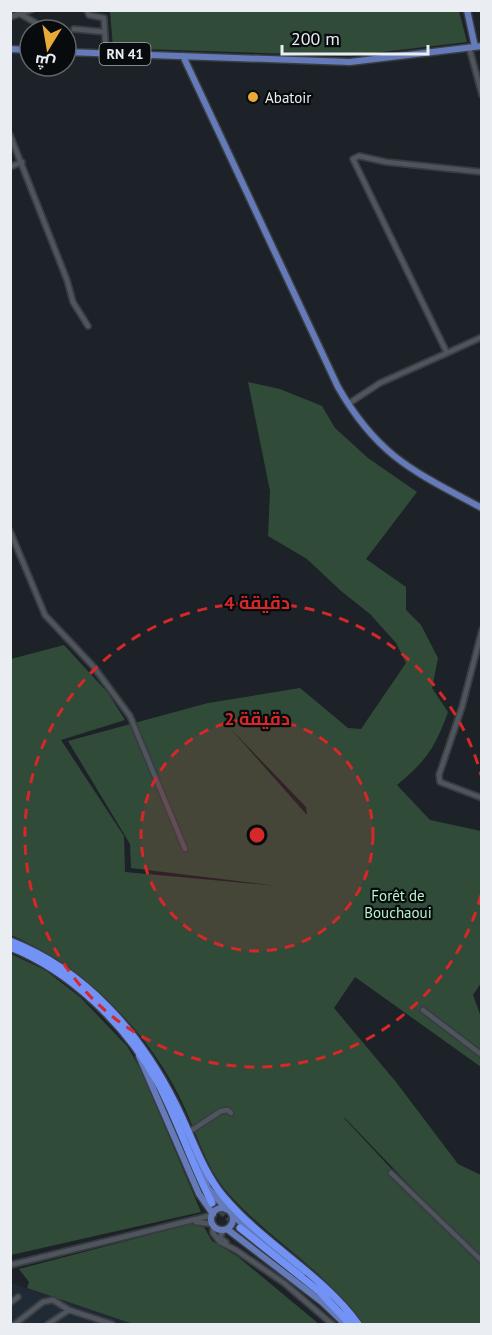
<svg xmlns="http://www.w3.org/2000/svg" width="492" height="1335" font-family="'PT Sans',Cairo,sans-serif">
	<rect width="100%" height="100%" fill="#1c2227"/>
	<path fill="#202a34" d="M11,1283L133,1324H11Z"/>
	<path fill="#314b39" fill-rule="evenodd" d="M110,11H459L467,42L348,56L113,48Z
		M248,382L280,389L322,406L335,428L368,458L417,492L366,559L406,587V610L421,625L438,658L432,688L448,712C435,748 426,761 397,785L430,820L481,831V983L473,995L481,1017V1067L355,977L334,1008L396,1082L458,1164L481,1175V1324H360C328,1270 269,1240 228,1193C205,1167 196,1130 181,1100C147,1029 82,966 11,935V659L64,645L108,693L125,720L61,740L124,836L125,872L278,886L131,868L130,844L68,741L208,703L300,688L348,728L361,729L406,663L396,643L370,614L341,591L307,559L268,536L270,491ZM230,728L306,807L307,814H306ZM344,1118H345L443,1220L440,1221Z
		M11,954L45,970L80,997L127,1046L141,1070L201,1212L11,1255Z
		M191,1224L204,1227L212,1241L237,1256L319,1324H133L27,1288L29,1282L19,1269Z"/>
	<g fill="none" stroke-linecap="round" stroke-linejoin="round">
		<path stroke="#3b4045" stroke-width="7" stroke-dasharray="7 3.5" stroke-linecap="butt" d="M212,1203L240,1228"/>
		<g stroke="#393d42" stroke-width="8">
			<path id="minor" d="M87,10L89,15L104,18L106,54
				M22,15L36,23
				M10,17L31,10
				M74,29L105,32
				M469,47L482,95
				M10,135L67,280L73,302L88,326
				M10,167L22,162
				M447,353L482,337
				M348,404L380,383L447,353L353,159L359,156L386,162L482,172
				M10,531L45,615L93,666L130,716L185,849
				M482,630L462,707L439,775L440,782L482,798
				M423,1010L482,1055
				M189,1132L221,1111L228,1110L231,1113
				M391,1173L482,1261
				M196,1222L212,1224
				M213,1225V1233L220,1242L236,1250L284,1283L332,1324
				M223,1230L220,1238L226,1242
				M10,1265L213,1215
				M10,1303L18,1297
				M15,1324L43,1302L53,1300L69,1310
				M48,1324L69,1310L112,1324"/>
		</g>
		<g stroke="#393d42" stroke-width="9">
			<path id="major" d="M467,10L475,47
				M10,49L30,50
				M66,52L350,62L482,46
				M183,56L338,387C378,457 415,472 482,508
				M139,1056L199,1194L213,1214
				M182,1126L208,1188L226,1209
				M211 1219a11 11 0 1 1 22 0a11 11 0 1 1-22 0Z
				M231,1213L245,1227L302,1273
				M227,1229L322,1302L345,1324"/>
		</g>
		<g stroke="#393d42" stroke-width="10">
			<path id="highway" d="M10,941C85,970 140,1033 175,1103C191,1134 201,1169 223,1196C263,1244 322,1274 358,1324
				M10,947C71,971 126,1025 157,1081C178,1120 191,1163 212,1203
				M240,1228L320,1292L350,1324"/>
		</g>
		<use href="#minor" stroke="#4f555c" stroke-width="4.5"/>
		<use href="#major" stroke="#657ab8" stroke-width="6"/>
		<use href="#highway" stroke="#7392f5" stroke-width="7"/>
	</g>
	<circle cx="257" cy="835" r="116" fill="#d62828" fill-opacity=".12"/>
	<g fill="none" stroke="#d62828" stroke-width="3" stroke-dasharray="10 8">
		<circle cx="257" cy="835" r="116"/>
		<path d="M481 895A232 232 0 1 1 481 775"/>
	</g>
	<circle fill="#e8ab37" stroke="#080b0d" stroke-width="2" cx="253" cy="97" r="6"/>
	<g text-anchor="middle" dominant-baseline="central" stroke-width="4.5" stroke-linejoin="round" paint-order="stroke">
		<rect fill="#080b0d" stroke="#a6a9ad" stroke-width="1.5" x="99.5" y="43" width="51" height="22" rx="4.5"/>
		<g font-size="14" font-weight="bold" fill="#eaedf1">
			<text x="125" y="54">RN 41</text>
		</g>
		<g font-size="15" fill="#eaedf1" stroke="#080b0d" text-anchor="start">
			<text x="265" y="97">Abatoir</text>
		</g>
		<g font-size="15" fill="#b6f3c9" stroke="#080b0d">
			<text x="398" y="895">Forêt de<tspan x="398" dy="17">Bouchaoui</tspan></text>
		</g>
	</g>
	<circle cx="257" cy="835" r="9" fill="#d62828" stroke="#080b0d" stroke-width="3"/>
	<g font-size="18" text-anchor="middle" font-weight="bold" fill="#d62828" stroke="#080b0d" stroke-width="4.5" stroke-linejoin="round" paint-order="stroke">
		<text x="257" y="609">4 دقيقة</text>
		<text x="257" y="725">2 دقيقة</text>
	</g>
	<rect width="492" height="1335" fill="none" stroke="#eaedf1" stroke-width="24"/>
	<g transform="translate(48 48) rotate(191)"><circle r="28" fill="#080b0d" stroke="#626568" stroke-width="1.5"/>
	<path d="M0-4.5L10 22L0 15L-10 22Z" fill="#e8ab37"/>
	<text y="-9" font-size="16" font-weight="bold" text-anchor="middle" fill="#eaedf1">ش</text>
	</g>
	<path d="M282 45v9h146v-9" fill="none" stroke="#eaedf1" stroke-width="3"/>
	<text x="291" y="45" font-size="18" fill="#eaedf1" stroke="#080b0d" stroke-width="4.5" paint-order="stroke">200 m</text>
</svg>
